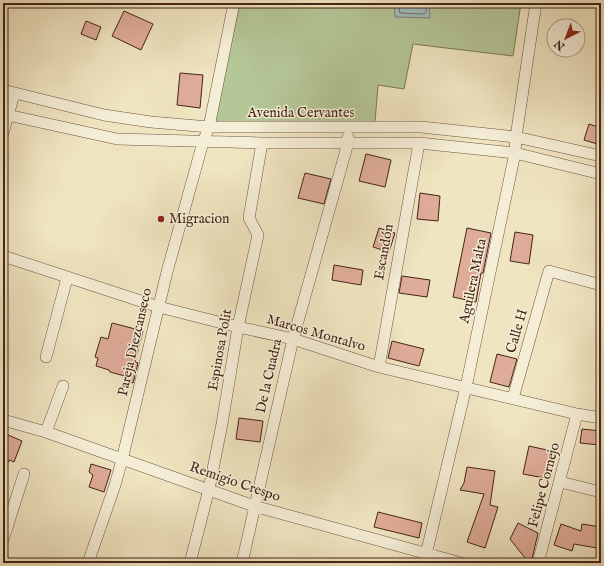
<svg xmlns="http://www.w3.org/2000/svg" width="604" height="566" font-family="'IM FELL English',serif">
	<rect width="100%" height="100%" fill="#f0e5c1"/>
	<filter id="stains"><feTurbulence type="fractalNoise" baseFrequency=".005" numOctaves="4"/><feColorMatrix values="0 0 0 0 .2 0 0 0 0 .09 0 0 0 0 .02 0 0 0 .5 -.17"/></filter>
	<radialGradient id="worn" r=".72"><stop offset=".6" stop-color="#630" stop-opacity="0"/><stop offset="1" stop-color="#630" stop-opacity=".3"/></radialGradient>
	<path fill="#b5c697" stroke="#7c7557" d="M240,3H521L513,56L413,44L404,89L378,85L375,122L213,123Z"/>
	<path fill="#a1bcbf" stroke="#7c7f7c" d="M394,3H429L430,18L395,17Z"/>
	<g fill="none" stroke-linecap="round" stroke-linejoin="round">
		<path stroke="#72706b" stroke-width="1" d="M398,3L400,13L424,14L426,12V3"/>
	</g>
	<path fill="#dfac99" stroke="#442417" d="M124,11L153,24L141,50L112,36Z
		M86,21L101,27L96,40L81,34Z
		M180,73L203,75L200,108L177,105Z
		M589,124L601,128V145L584,140Z
		M366,154L391,160L385,187L359,181Z
		M305,173L331,179L324,204L298,198Z
		M420,193L440,196L438,221L417,219Z
		M379,228L395,233L389,252L373,247Z
		M467,228L491,233L483,273H481L476,302L453,297Z
		M515,232L533,235L529,264L510,261Z
		M334,265L363,270L361,285L332,280Z
		M402,276L430,280L427,297L399,293Z
		M112,323L143,331L135,362L138,363L133,383L124,380L125,376L110,372L109,370L96,366L98,358L95,357L101,337L108,339Z
		M392,341L424,349L419,366L388,358Z
		M497,354L517,359L509,387L490,382Z
		M239,418L263,421L260,442L236,439Z
		M582,429L601,431L600,445L580,443Z
		M6,434L22,441L14,462L10,460L3,468V442Z
		M529,446L556,452L550,479L523,474Z
		M91,464L111,470L104,492L89,487L93,475L89,472Z
		M467,467L495,471L490,505L498,507L485,548L467,542L484,494L460,490L464,483Z
		M378,512L422,523L419,538L374,527Z
		M518,523L538,533L531,563H529L510,539Z
		M561,524L581,531L582,524L601,527L597,548L574,544L572,551L554,545Z"/>
	<g fill="none" stroke-linecap="round" stroke-linejoin="round">
		<g stroke="#6f5442" stroke-width="12">
			<path id="minor" d="M3,90L104,115L151,122L209,127H421L516,137L601,156
				M3,114L117,139L262,143H419L515,153L601,174
				M3,133L14,94
				M3,256L159,307L238,327L293,339L379,367L577,414L601,418
				M46,357L67,278
				M379,367L419,143
				M513,398L549,271L601,285
				M3,420L46,432L254,506L461,563
				M46,432L63,386
				M560,482L601,492
				M3,540L24,474
				M88,563L115,485L122,460L167,272L203,142L209,127L234,3
				M190,563L209,489L222,424L238,327L258,235L249,218L262,143
				M242,563L293,339L348,143V137
				M424,563L466,387L515,153L516,137L536,3
				M538,563L577,414"/>
		</g>
		<use href="#minor" stroke="#f5eed7" stroke-width="11"/>
	</g>
	<circle fill="#8f2418" stroke="#f5eed7" stroke-width="1.5" cx="161" cy="219" r="4"/>
	<g text-anchor="middle" dominant-baseline="central" stroke-width="3" stroke-linejoin="round" paint-order="stroke">
		<g font-size="14" fill="#442417" stroke="#f5eed7">
			<text x="301" y="113">Avenida Cervantes</text>
			<text transform="translate(384 252) rotate(-80)">Escandón</text>
			<text transform="translate(473 281) rotate(-78)">Aguilera Malta</text>
			<text transform="translate(517 331) rotate(-74)">Calle H</text>
			<text transform="translate(316 333) rotate(16)">Marcos Montalvo</text>
			<text transform="translate(135 342) rotate(-77)">Pareja Diezcanseco</text>
			<text transform="translate(220 350) rotate(-80)">Espinosa Polit</text>
			<text transform="translate(269 376) rotate(-77)">De la Cuadra</text>
			<text transform="translate(235 482) rotate(19)">Remigio Crespo</text>
			<text transform="translate(544 485) rotate(-75)">Felipe Cornejo</text>
		</g>
		<g font-size="14" fill="#442417" stroke="#f5eed7" text-anchor="start">
			<text x="169" y="219">Migracion</text>
		</g>
	</g>
	<rect width="604" height="566" fill="none" stroke="#f0e5c1" stroke-width="16"/>
	<rect x="4" y="4" width="596" height="558" fill="none" stroke="#442417" stroke-width="2"/>
	<rect x="8" y="8" width="588" height="550" fill="none" stroke="#442417"/>
	<g transform="translate(566 38) rotate(222)"><circle r="19" fill="#f5eed7" stroke="#ae9d8a"/>
	<path d="M0-3L7 15L0 10L-7 15Z" fill="#8f2418"/>
	<text y="-6" font-size="11" font-weight="bold" text-anchor="middle" fill="#442417">N</text>
	</g>
	<rect width="100%" height="100%" filter="url(#stains)"/>
	<rect width="100%" height="100%" fill="url(#worn)"/>
</svg>
